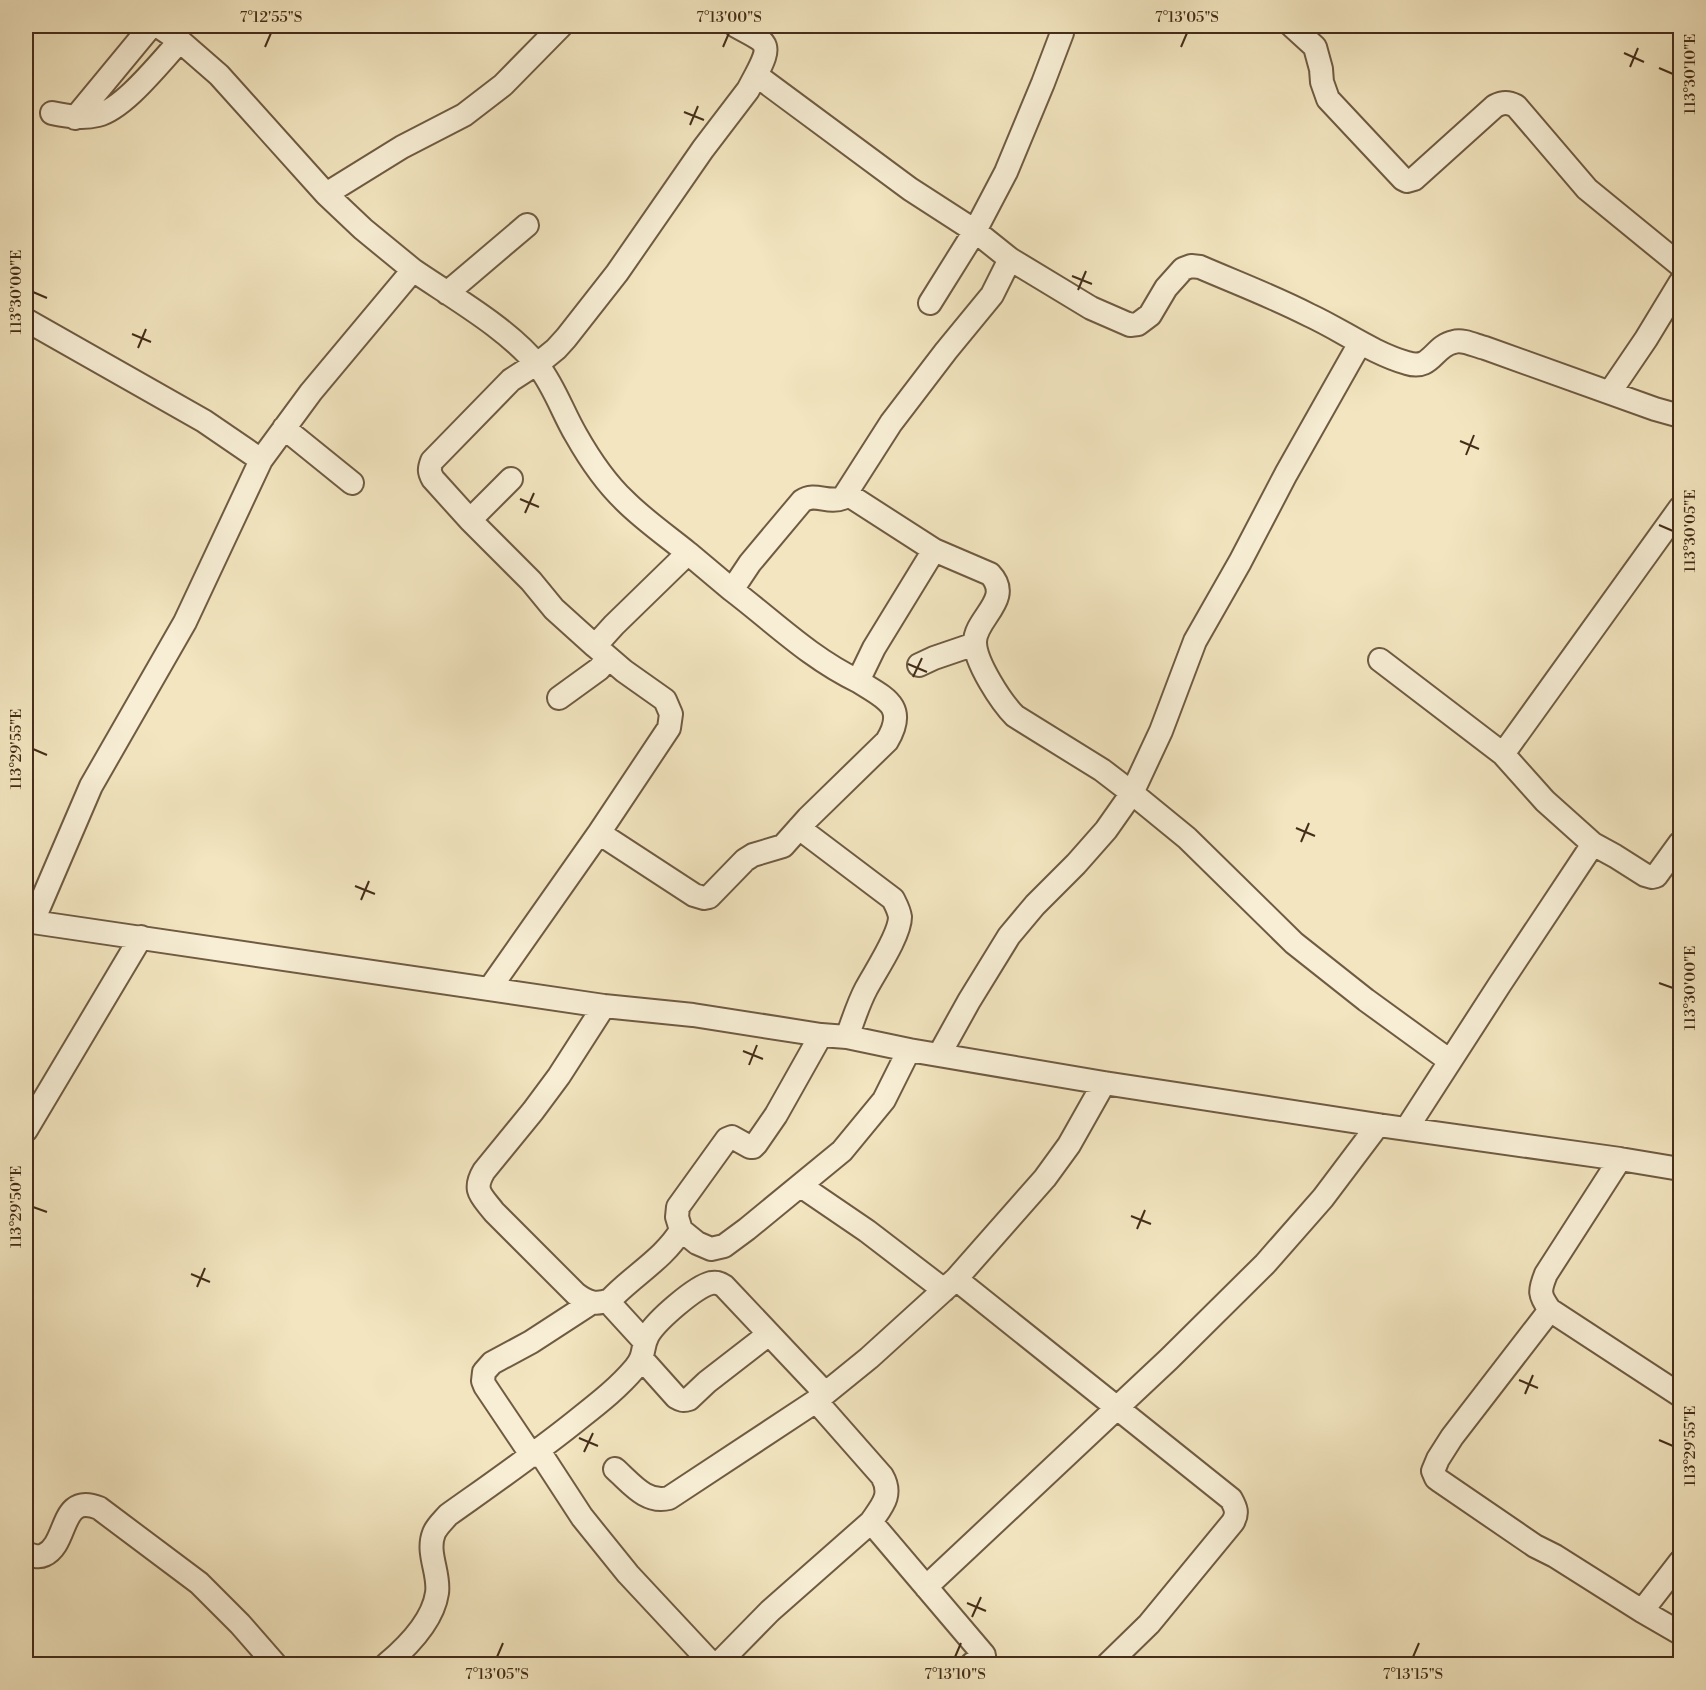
<svg xmlns="http://www.w3.org/2000/svg" width="1706" height="1690" font-family="'Libre Bodoni',serif">
	<rect width="100%" height="100%" fill="#f2e5bf"/>
	<filter id="stains"><feTurbulence type="fractalNoise" baseFrequency=".00333" numOctaves="4"/><feColorMatrix values="0 0 0 0 .2 0 0 0 0 .09 0 0 0 0 .02 0 0 0 .5 -.17"/></filter>
	<radialGradient id="worn" r=".72"><stop offset=".6" stop-color="#630" stop-opacity="0"/><stop offset="1" stop-color="#630" stop-opacity=".3"/></radialGradient>
	<g fill="none" stroke-linecap="round" stroke-linejoin="round">
		<g stroke="#705b42" stroke-width="26">
			<path id="minor" d="M158,26L180,41L219,75L326,194
				M736,26C766,43 774,41 756,75L910,189L975,231L1010,259L1091,308L1130,325L1138,324L1150,315L1166,288L1183,269L1191,266L1200,267C1237,283 1274,297 1309,315C1342,330 1372,353 1407,363C1432,371 1433,346 1454,342C1463,339 1476,346 1485,348L1655,409L1680,416
				M1292,26L1315,47L1321,69L1322,82L1328,99L1403,179L1407,181L1414,179L1495,106C1503,102 1508,102 1516,106L1587,189L1680,265
				M52,113C67,116 82,119 98,115C125,108 161,61 180,41
				M75,118L151,26
				M413,270C454,298 509,329 539,367C555,388 563,413 576,435C589,458 606,483 625,501C644,520 667,536 688,553
				M447,293L527,225
				M930,303L975,231L1006,172L1043,83L1062,33L1063,26
				M26,320L204,421L261,460
				M1610,392L1646,339L1680,283
				M284,428L352,483
				M511,479L470,520L531,581L554,609L595,646
				M470,520L433,479C429,472 429,469 432,461L511,380L545,358L556,349L566,338L617,273L703,149L748,90L756,75
				M934,550L990,574C1014,599 975,618 975,642C975,662 1001,702 1015,716L1102,770L1132,793L1187,838L1294,943L1366,1000L1450,1061
				M732,590C774,622 810,658 858,681
				M1380,660L1503,754L1545,801L1593,844L1615,856L1645,875L1652,877L1656,876L1680,843
				M919,665L934,658L975,644
				M559,698L599,669L608,658
				M1503,754L1680,508
				M799,828L893,899C896,905 899,910 900,917C900,935 875,972 866,989C858,1004 853,1021 847,1037
				M599,833L694,895L704,898L709,897L745,860L753,855L783,846L808,818L887,741C908,706 885,698 858,681L874,648L934,550L847,494
				M26,921L604,1006L693,1015L821,1035L847,1037L909,1050L1104,1083L1378,1125L1620,1159L1680,1169
				M33,921L91,786L185,622L261,460L311,392L413,270L363,229L326,194L402,147L464,115L503,85L561,26
				M490,988L599,833L669,728L671,714L665,700L624,671L595,646L614,625L688,553L732,590L750,563L802,501C815,492 828,504 843,498L891,423L946,351L992,295L1010,259
				M604,1006L559,1076L533,1111L484,1171C472,1191 482,1196 494,1212L576,1294C588,1303 596,1305 610,1300
				M939,1055L969,1001L1009,936L1035,905L1076,864L1106,830L1132,793L1161,731L1195,641L1240,562L1286,474L1360,343
				M1407,1128L1500,984L1593,844
				M26,1130L141,937
				M1620,1159L1546,1274C1539,1291 1539,1295 1550,1310L1680,1395
				M801,1186L867,1231L944,1290
				M681,1230L697,1243L711,1249L724,1246L747,1229L842,1151L884,1100L909,1050
				M956,1279L1231,1499C1236,1508 1238,1513 1233,1522L1149,1624L1108,1664
				M1550,1310L1452,1437L1438,1459L1433,1471L1436,1478L1440,1481L1535,1546L1555,1556L1642,1611L1680,1633
				M645,1342L613,1307L610,1300C631,1277 665,1258 681,1230L677,1217L678,1207L727,1139L732,1137L750,1147H753L756,1144L776,1115L821,1035
				M642,1359L676,1397C681,1400 683,1401 689,1399L707,1382L769,1334
				M816,1401L882,1476C893,1495 882,1506 871,1522L984,1655L972,1664
				M539,1451L582,1517L628,1574L712,1664
				M532,1456L485,1386L483,1381L484,1372L492,1363L531,1342L591,1303
				M615,1469C631,1483 646,1504 669,1498L816,1401L869,1358L956,1279L1045,1178L1069,1145L1104,1083
				M26,1553C31,1555 38,1558 44,1555C69,1544 59,1492 99,1508L199,1583L240,1624L275,1664
				M926,1587L1169,1359L1265,1264L1323,1198L1378,1125
				M1642,1611L1680,1562
				M387,1664C407,1647 433,1621 437,1593C440,1573 426,1553 434,1533C437,1526 443,1521 448,1515C493,1483 538,1452 581,1417C600,1402 619,1387 635,1368C646,1355 641,1348 648,1335C657,1320 695,1287 711,1283C716,1282 720,1283 724,1286L825,1393
				M718,1664L770,1611L871,1522"/>
		</g>
		<use href="#minor" stroke="#f7eed5" stroke-width="22"/>
	</g>
	<path fill="none" stroke="#442d19" stroke-width="2" d="M265,47L271,33M723,47L729,33M1181,47L1187,33M1624,53L1644,62M1630,67L1638,48M1659,68L1673,74M684,112L704,120M690,125L698,106M1072,276L1092,284M1078,290L1086,271M33,292L47,298M132,334L151,342M138,348L146,329M1460,441L1479,449M1466,455L1474,435M520,499L539,507M525,513L534,493M1659,525L1673,531M908,664L927,672M913,677L922,658M33,749L47,755M1296,828L1315,836M1301,842L1309,823M355,886L375,894M361,900L369,881M1659,983L1673,988M743,1051L763,1059M749,1065L757,1045M33,1207L47,1212M1131,1216L1151,1224M1137,1229L1145,1210M191,1274L210,1282M197,1287L205,1268M1519,1380L1538,1388M1525,1394L1533,1375M579,1438L598,1446M1659,1440L1673,1446M584,1452L593,1433M967,1603L986,1611M972,1617L981,1597M497,1657L503,1643M955,1657L961,1643M1413,1657L1419,1643"/>
	<rect width="1706" height="1690" fill="none" stroke="#f2e5bf" stroke-width="66"/>
	<rect x="33" y="33" width="1640" height="1624" fill="none" stroke="#442d19" stroke-width="2"/>
	<g font-size="15" text-anchor="middle" fill="#442d19">
		<text x="271" y="22">7°12'55"S</text>
		<text x="729" y="22">7°13'00"S</text>
		<text x="1187" y="22">7°13'05"S</text>
		<text transform="translate(1690 74) rotate(-90)" y="5">113°30'10"E</text>
		<text transform="translate(16 292) rotate(-90)" y="5">113°30'00"E</text>
		<text transform="translate(1690 531) rotate(-90)" y="5">113°30'05"E</text>
		<text transform="translate(16 749) rotate(-90)" y="5">113°29'55"E</text>
		<text transform="translate(1690 988) rotate(-90)" y="5">113°30'00"E</text>
		<text transform="translate(16 1207) rotate(-90)" y="5">113°29'50"E</text>
		<text transform="translate(1690 1446) rotate(-90)" y="5">113°29'55"E</text>
		<text x="497" y="1679">7°13'05"S</text>
		<text x="955" y="1679">7°13'10"S</text>
		<text x="1413" y="1679">7°13'15"S</text>
	</g>
	<rect width="100%" height="100%" filter="url(#stains)"/>
	<rect width="100%" height="100%" fill="url(#worn)"/>
</svg>
